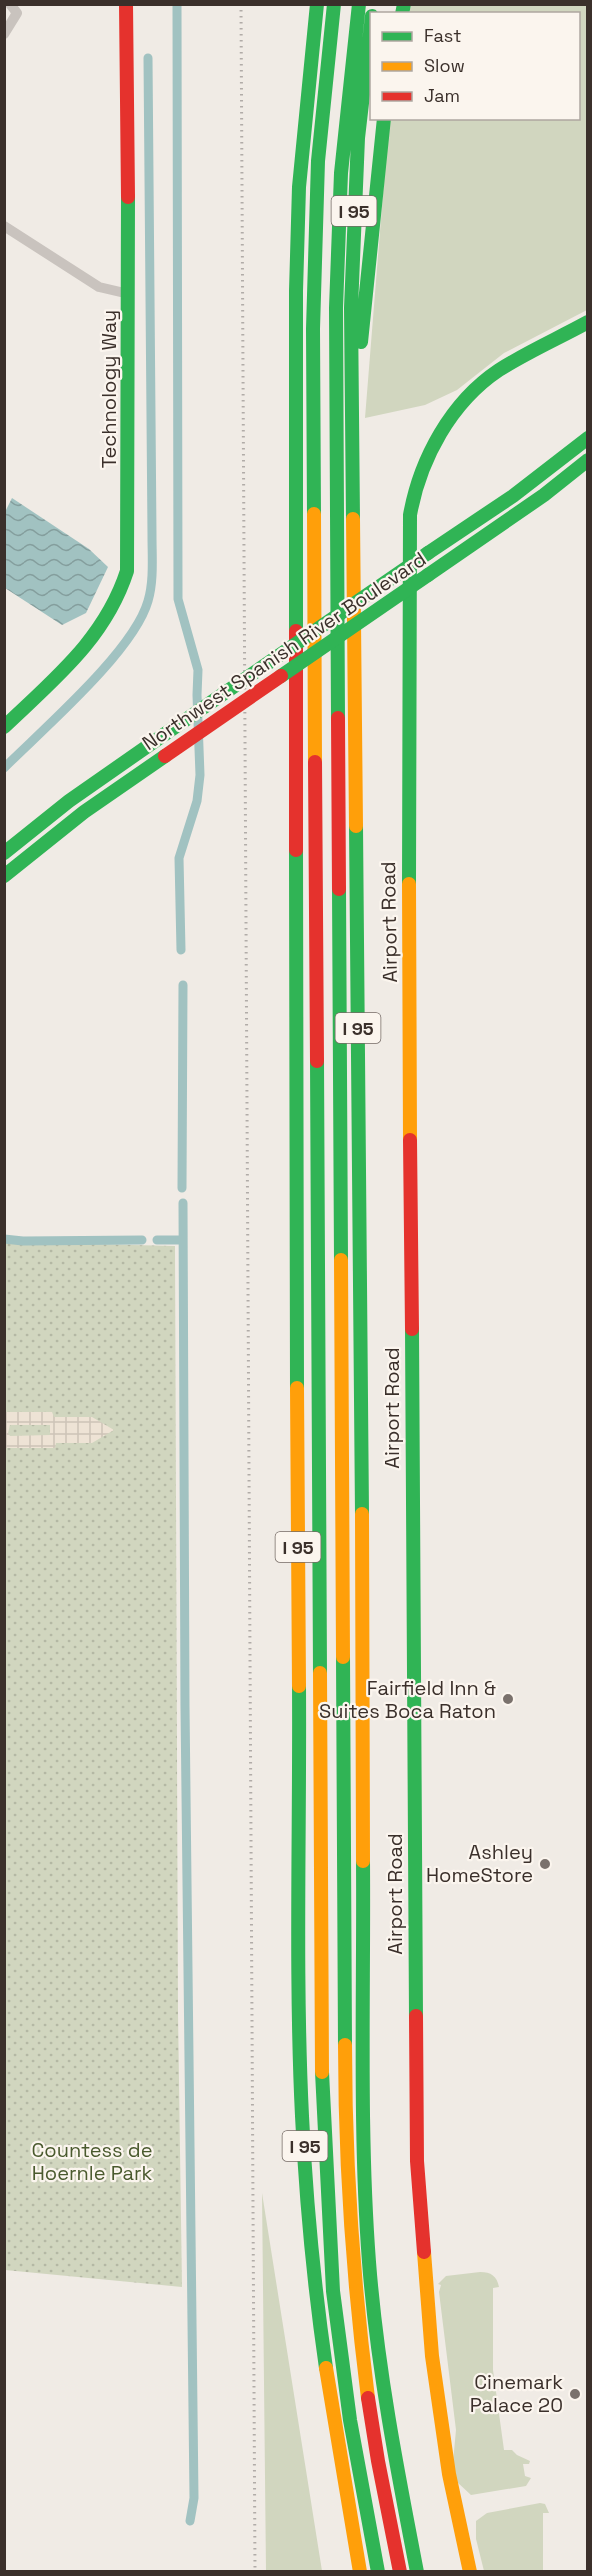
<svg xmlns="http://www.w3.org/2000/svg" width="592" height="2576" font-family="'Space Grotesk',sans-serif">
	<defs>
		<pattern id="park-dots" width="8" height="8" patternUnits="userSpaceOnUse" patternTransform="scale(1.5)"><rect width="8" height="8" fill="#d1d6bf"/><path d="M2 2h.1M6 6h.1" fill="none" stroke="#b4b8a4" stroke-width="1.8" stroke-linecap="round"/></pattern>
		<pattern id="plaza-grid" width="8" height="8" patternUnits="userSpaceOnUse" patternTransform="scale(1.5)"><rect width="8" height="8" fill="#eee3d5"/><path d="M0 4h8M4 0v8" fill="none" stroke="#cdc3b7"/></pattern>
		<pattern id="water-waves" width="16" height="10" patternUnits="userSpaceOnUse" patternTransform="scale(1.5)"><rect width="16" height="10" fill="#a1c2c1"/><path d="M0 5q4-4 8 0t8 0" fill="none" stroke="#849e9d"/></pattern>
	</defs>
	<rect width="100%" height="100%" fill="#f0ebe5"/>
	<path fill="#d1d6bf" d="M411,5H587V310L504,353L457,390L425,405L365,418L389,119L578,118V14L409,13Z
		M262,2193L322,2571H266Z
		M480,2272C491,2272 497,2276 499,2287L493,2288V2370L504,2450H512L517,2455L530,2461L529,2464H523L525,2476L531,2478L526,2486L471,2495L457,2482L453,2462L456,2430L439,2292L441,2285L438,2284L446,2276Z
		M540,2503L545,2504L549,2513H543V2571H484L476,2539V2521L487,2513Z"/>
	<path fill="url(#park-dots)" d="M5,1242L175,1246L178,2013L182,2287L5,2270Z"/>
	<path fill="url(#plaza-grid)" fill-rule="evenodd" d="M5,1412H52L54,1417H92L114,1430L92,1443H56L55,1448H5ZM10,1425H50V1435L10,1436L8,1433Z"/>
	<path fill="url(#water-waves)" d="M12,498L89,549L108,567L86,613L62,625L5,588V512Z"/>
	<g fill="none" stroke-linecap="round" stroke-linejoin="round">
		<path stroke="#a1c2c1" stroke-width="9" d="M177,4L178,599L198,670L197,695L200,775L197,801L179,858L181,950
			M4,768C43,729 134,651 148,601C154,581 152,557 152,536L148,58
			M182,1188L183,985
			M183,1203L185,1706L194,2498L190,2521
			M4,1239L23,1241L142,1240
			M157,1240H183"/>
		<path stroke="#c9c3be" stroke-width="10" d="M4,34L17,13L10,4
			M4,226L99,287L129,294"/>
		<path stroke="#30b455" stroke-width="14" d="M402,14L404,4
			M361,342L384,118
			M314,514L313,329L318,161L334,4
			M353,519L351,308L358,138L372,16
			M428,553L513,496L588,438
			M428,575L544,495L588,460
			M296,631V291L299,187L317,4
			M338,718L336,308L341,173L359,4
			M4,727C54,679 105,639 127,571L128,197
			M356,826L362,1514
			M296,850L297,1388
			M4,853L69,801L165,734
			M4,876L84,812L165,756
			M409,884L410,515C420,459 451,402 499,370C527,352 559,338 588,322
			M339,889L341,1260
			M317,1061L320,1673
			M412,1329L416,2016
			M343,1657L345,2045
			M299,1686C300,1829 295,1973 302,2116C306,2201 314,2285 326,2368
			M363,1861C364,1994 359,2129 369,2262C377,2366 397,2469 417,2572
			M322,2072L333,2291L350,2420L378,2572"/>
		<path stroke="#ff9f0a" stroke-width="14" d="M314,514L315,762
			M353,519L356,826
			M409,884L410,1140
			M341,1260L343,1657
			M297,1388L299,1686
			M362,1514L363,1861
			M320,1673L322,2072
			M345,2045C345,2163 353,2280 368,2398
			M424,2252L432,2356L449,2474L470,2572
			M326,2368L360,2572"/>
		<path stroke="#e5322d" stroke-width="14" d="M126,4L128,197
			M338,718L339,889
			M315,762L317,1061
			M296,850V631
			M410,1140L412,1329
			M416,2016L417,2161L424,2252
			M368,2398L378,2461L400,2572"/>
		<path stroke="#b1aca8" stroke-width="3" stroke-dasharray="1.5 4.5" stroke-linecap="butt" d="M241,4L255,2572"/>
		<path stroke="#30b455" stroke-width="14" d="M281,676L428,575
			M165,734L428,553"/>
		<path stroke="#e5322d" stroke-width="14" d="M165,756L281,676"/>
	</g>
	<g fill="#7a716c" stroke="#fbf5ee" stroke-width="2">
		<circle cx="508" cy="1699" r="6"/>
		<circle cx="545" cy="1864" r="6"/>
		<circle cx="575" cy="2394" r="6"/>
	</g>
	<g text-anchor="middle" dominant-baseline="central" stroke-width="4.5" stroke-linejoin="round" paint-order="stroke">
		<g fill="#fbf5ee" stroke="#756b66" stroke-width="1.5">
			<rect x="331.5" y="196" width="45" height="30" rx="4.5"/>
			<rect x="335.5" y="1013" width="45" height="30" rx="4.5"/>
			<rect x="275.5" y="1532" width="45" height="30" rx="4.5"/>
			<rect x="282.5" y="2131" width="45" height="30" rx="4.5"/>
		</g>
		<g font-size="18" font-weight="bold" fill="#3b302b">
			<text x="354" y="211">I 95</text>
			<text x="358" y="1028">I 95</text>
			<text x="298" y="1547">I 95</text>
			<text x="305" y="2146">I 95</text>
		</g>
		<g font-size="20" fill="#3b302b" stroke="#fbf5ee">
			<text transform="translate(109 389) rotate(-90)">Technology Way</text>
			<text transform="translate(284 651) rotate(-34)">Northwest Spanish River Boulevard</text>
			<text transform="translate(389 922) rotate(-91)">Airport Road</text>
			<text transform="translate(392 1408) rotate(-90)">Airport Road</text>
			<text transform="translate(395 1894) rotate(-90)">Airport Road</text>
		</g>
		<g font-size="20" fill="#3b302b" stroke="#fbf5ee" text-anchor="end">
			<text x="496" y="1688">Fairfield Inn &amp;<tspan x="496" dy="23">Suites Boca Raton</tspan></text>
			<text x="533" y="1852">Ashley<tspan x="533" dy="23">HomeStore</tspan></text>
			<text x="563" y="2382">Cinemark<tspan x="563" dy="23">Palace 20</tspan></text>
		</g>
		<g font-size="20" fill="#4a5a2e" stroke="#fbf5ee">
			<text x="92" y="2150">Countess de<tspan x="92" dy="23">Hoernle Park</tspan></text>
		</g>
	</g>
	<rect width="592" height="2576" fill="none" stroke="#3b302b" stroke-width="12"/>
	<rect x="370" y="12" width="210" height="108" fill="#fbf5ee" stroke="#aea6a0" stroke-width="1.5"/>
	<rect x="382" y="32" width="30" height="9" fill="#30b455" stroke="#aea6a0" stroke-width="1.5"/>
	<text x="424" y="42" font-size="18" fill="#3b302b">Fast</text>
	<rect x="382" y="62" width="30" height="9" fill="#ff9f0a" stroke="#aea6a0" stroke-width="1.5"/>
	<text x="424" y="72" font-size="18" fill="#3b302b">Slow</text>
	<rect x="382" y="92" width="30" height="9" fill="#e5322d" stroke="#aea6a0" stroke-width="1.5"/>
	<text x="424" y="102" font-size="18" fill="#3b302b">Jam</text>
</svg>
